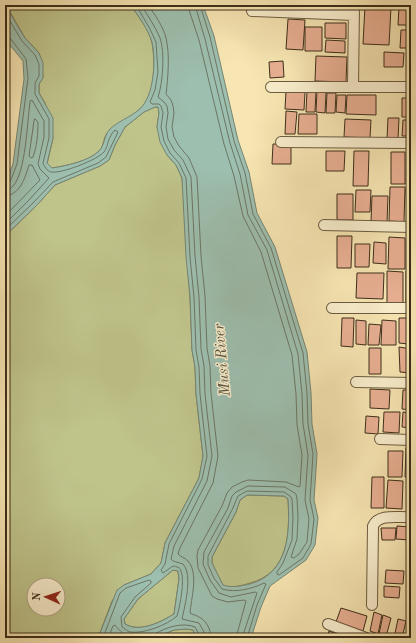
<svg xmlns="http://www.w3.org/2000/svg" width="416" height="643" font-family="'Old Standard TT',serif">
	<rect width="100%" height="100%" fill="#f7e6b3"/>
	<filter id="stains"><feTurbulence type="fractalNoise" baseFrequency=".005" numOctaves="4"/><feColorMatrix values="0 0 0 0 .2 0 0 0 0 .09 0 0 0 0 .02 0 0 0 .5 -.17"/></filter>
	<radialGradient id="worn" r=".72"><stop offset=".6" stop-color="#630" stop-opacity="0"/><stop offset="1" stop-color="#630" stop-opacity=".3"/></radialGradient>
	<path fill="#bfc48b" stroke="#7e7952" fill-rule="evenodd" d="M6,5H131C138,16 149,29 152,43C155,58 155,93 144,105C135,115 117,124 107,133C103,138 104,146 100,150C91,161 65,166 52,168L47,164L53,138L45,103L39,93V84L43,77L39,53L25,38Z
		M155,107H158L159,113L157,127L167,155L176,165L182,178L183,190L190,297L192,350L195,367L196,394L203,456L199,478L165,543L161,563L151,574L124,585L112,601L98,638H5V236L36,206L55,185L100,166L109,160L115,145L125,127L144,112ZM34,585H58V609H34Z
		M247,495L284,496L288,499C290,533 289,573 250,583C241,586 232,588 223,586L212,563V557L236,512L240,500Z
		M173,570L178,571L179,579L174,614C161,622 140,633 125,624L124,619L138,599Z
		M186,629L193,630L196,636L195,638H154L174,630Z"/>
	<path fill="#9dbfaf" stroke="#768573" fill-rule="evenodd" d="M5,5L25,38L39,53L43,63V78L39,84V93L53,118V138L47,163L52,168C66,166 89,161 99,151C105,145 104,135 110,129C119,120 137,115 144,104C154,90 156,59 152,42C148,29 138,16 131,5H203L214,36L238,140L249,172L257,213L275,247L307,352L311,393L312,424L317,454L314,500L318,518L315,545L306,560L270,586L261,607L251,638H195L196,636L193,630L186,629L174,630L154,638H98L117,590L124,585L151,574L161,563L165,543L199,478L203,456L196,394L195,367L192,350L190,297L186,257L182,178L176,165L167,155L160,142L157,127L159,113L158,107H155L144,112L125,127L115,145L109,160L100,166L55,185L36,206L5,236V185L13,164L24,79L23,61L5,39ZM247,495L284,496L288,499C290,533 289,573 250,584C241,586 232,588 223,585L212,563V557L236,512L240,500ZM173,570L178,571L179,579L174,614C161,622 140,633 125,624L124,619L138,599Z"/>
	<g fill="none" stroke-linecap="round" stroke-linejoin="round">
		<path stroke="#6c7664" stroke-width="1" d="M141,5C148,16 155,26 160,38C165,51 163,83 158,97L164,102L167,106L168,113L166,127L168,139L174,150L183,160L191,177L195,256L199,297L201,349L204,366L205,394L212,456L207,481L174,546L171,559L173,561L183,564C193,575 185,605 182,619L199,623L204,632L205,638
			M148,5C155,15 163,26 166,38C170,54 168,78 166,94L171,100L173,106L174,113L172,127L174,137L179,146L189,158L197,177L201,256L205,296L207,348L210,366L211,393L218,456L213,483L180,548L178,554C181,557 185,558 188,561C199,573 191,599 190,613C193,615 196,615 199,617C207,621 211,630 211,638
			M189,5V10L199,40L224,144L234,176L243,216L261,252L292,355L296,394L297,425L302,455L300,486L299,487L286,482L248,480L242,482L232,487L227,493L222,506L198,550L197,556L198,568L212,596L217,599L228,602L244,600L246,601L236,638
			M195,5L205,39L230,143L240,174L248,215L267,250L298,354L302,394L303,424L308,455L305,500L309,519L307,542L299,554L294,558L291,557L297,539L298,517L297,499L296,494L285,487L248,486L236,492L232,496L228,508L204,552L203,564L210,580L219,593L231,597L255,592L257,593L242,638
			M200,5L210,37L234,141L245,173L253,214L271,248L303,353L307,393L308,424L313,454L310,500L314,519L311,544L303,558L279,575L277,574V572L283,563L292,540L293,517L292,499L290,496L284,492L247,491L238,496L232,510L208,556V565L214,578L222,589C235,593 252,589 264,583L266,584L257,605L247,638
			M5,13L22,41L35,55L39,64V76L35,83V94L49,119V138L43,163C44,166 47,171 51,172C61,174 97,160 104,152C109,145 107,138 115,130L118,132L106,157L98,163L53,182L33,203L5,230
			M5,37L10,38L26,59L28,78L17,164L10,182L5,184
			M35,119L38,122C38,134 37,146 33,157L31,158L29,156L34,121Z
			M5,189C8,189 11,189 13,186C26,172 27,122 30,103V101L32,100L44,121V137L38,164L40,169L49,178L29,200L5,224
			M5,196C20,195 25,178 29,165H32L40,180L5,216
			M103,638L120,593L126,588L149,580L151,581V583L135,597L121,617L122,627C124,628 127,631 130,632C144,634 167,625 177,616C180,606 185,580 181,571C180,567 177,567 173,566L163,573L161,570L165,564L169,544L202,479L207,456L200,394L199,367L196,350L194,297L190,257L186,178L179,163L170,153L164,141L161,127L163,113L161,106L159,104H152L150,102L155,90L158,72L156,42L150,29L136,5
			M108,638L113,626L115,625C127,639 128,637 147,635L149,638
			M154,638L155,634C166,627 183,622 195,627L199,634V638"/>
	</g>
	<path fill="#e9b093" stroke="#3c2e1a" d="M289,5H322V10L289,9Z
		M365,6L391,7L389,45L363,44Z
		M399,7L411,8V25H398Z
		M288,19L305,20L303,50L286,49Z
		M325,23H346V39L325,38Z
		M305,27H322V51H305Z
		M401,30H411V48H400Z
		M326,40L345,41V53L325,52Z
		M384,52L404,53L403,67H384Z
		M409,54H411V79H409Z
		M316,56L347,57L346,82L315,81Z
		M283,61L284,77L270,78L269,62Z
		M286,91L305,92L304,110L285,109Z
		M307,91H316L315,112H306Z
		M317,91L326,92L325,113L316,112Z
		M327,93H336L335,113H326Z
		M337,95H346L345,113L336,112Z
		M347,95H376V115L346,114Z
		M402,98H411V117H402Z
		M286,111L297,112L295,134H285Z
		M299,114H317V134H298Z
		M388,118H399L398,139H387Z
		M345,119L371,120L370,138L344,137Z
		M403,120H411V136H402Z
		M273,144H291V164H272Z
		M326,151H345L344,171H326Z
		M354,151H369L368,186H353Z
		M391,152H405V184H391Z
		M407,173H411V187H407Z
		M390,187H405L404,222L389,221Z
		M406,189H411V218H407Z
		M356,190H371L370,212H355Z
		M337,194H353V220H337Z
		M372,196H388L387,222L371,221Z
		M337,236H352L351,268H337Z
		M389,237L405,238V269H388Z
		M408,238H411V253H408Z
		M374,242L386,243V264L373,263Z
		M355,244H370L369,267H355Z
		M387,271L403,272V303H387Z
		M406,271H411V303H406Z
		M357,273H384L383,299L356,298Z
		M342,318H354L353,347L341,346Z
		M399,318H410L408,344L399,343Z
		M356,320L366,321V345L356,344Z
		M382,320L396,321V345H381Z
		M369,324L381,325L379,345H368Z
		M399,347L411,349V373L400,372Z
		M369,348H381V374H369Z
		M370,389L390,390L389,409L370,408Z
		M403,390H411V410L402,409Z
		M384,412H400L399,433L383,432Z
		M403,412L411,413V428L402,427Z
		M366,416L379,417L378,434L365,433Z
		M406,448H411V477H405Z
		M388,451H403L402,477H388Z
		M372,477H384V508H371Z
		M388,480L403,481L402,509L386,508Z
		M408,485H411V509H407Z
		M397,526L410,527L409,540L396,539Z
		M381,528H396L395,540H382Z
		M386,570L404,571L403,584L385,583Z
		M384,586L400,587L399,598L384,597Z
		M341,608L367,616L363,631L336,622Z
		M374,612L382,615L378,634L370,631Z
		M383,615L391,618L386,637L379,634Z
		M398,619L406,621L402,638H394Z
		M410,620H411V638H405Z
		M329,631L346,637V638H327Z"/>
	<g fill="none" stroke-linecap="round" stroke-linejoin="round">
		<g stroke="#6b5c40" stroke-width="12">
			<path id="minor" d="M252,11L354,15
				M271,87H411
				M353,87L354,5
				M281,142L411,143
				M324,225L411,227
				M332,308H411
				M356,382L411,383
				M380,439L411,440
				M372,605L373,526C379,513 399,518 411,517
				M328,624L366,638"/>
		</g>
		<use href="#minor" stroke="#faefce" stroke-width="10"/>
	</g>
	<g text-anchor="middle" dominant-baseline="central" stroke-width="3" stroke-linejoin="round" paint-order="stroke">
		<g font-size="15" font-style="italic" fill="#54523f" stroke="#faefce">
			<text transform="translate(223 360) rotate(-95)">Musi River</text>
		</g>
	</g>
	<rect width="416" height="643" fill="none" stroke="#f7e6b3" stroke-width="20"/>
	<rect x="6" y="6" width="404" height="631" fill="none" stroke="#3c2e1a" stroke-width="2"/>
	<rect x="10" y="10" width="396" height="623" fill="none" stroke="#3c2e1a"/>
	<g transform="translate(46 597) rotate(273)"><circle r="19" fill="#faefce" stroke="#aea286"/>
	<path d="M0-3L7 15L0 10L-7 15Z" fill="#8f2418"/>
	<text y="-6" font-size="11" font-weight="bold" text-anchor="middle" fill="#3c2e1a">N</text>
	</g>
	<rect width="100%" height="100%" filter="url(#stains)"/>
	<rect width="100%" height="100%" fill="url(#worn)"/>
</svg>
